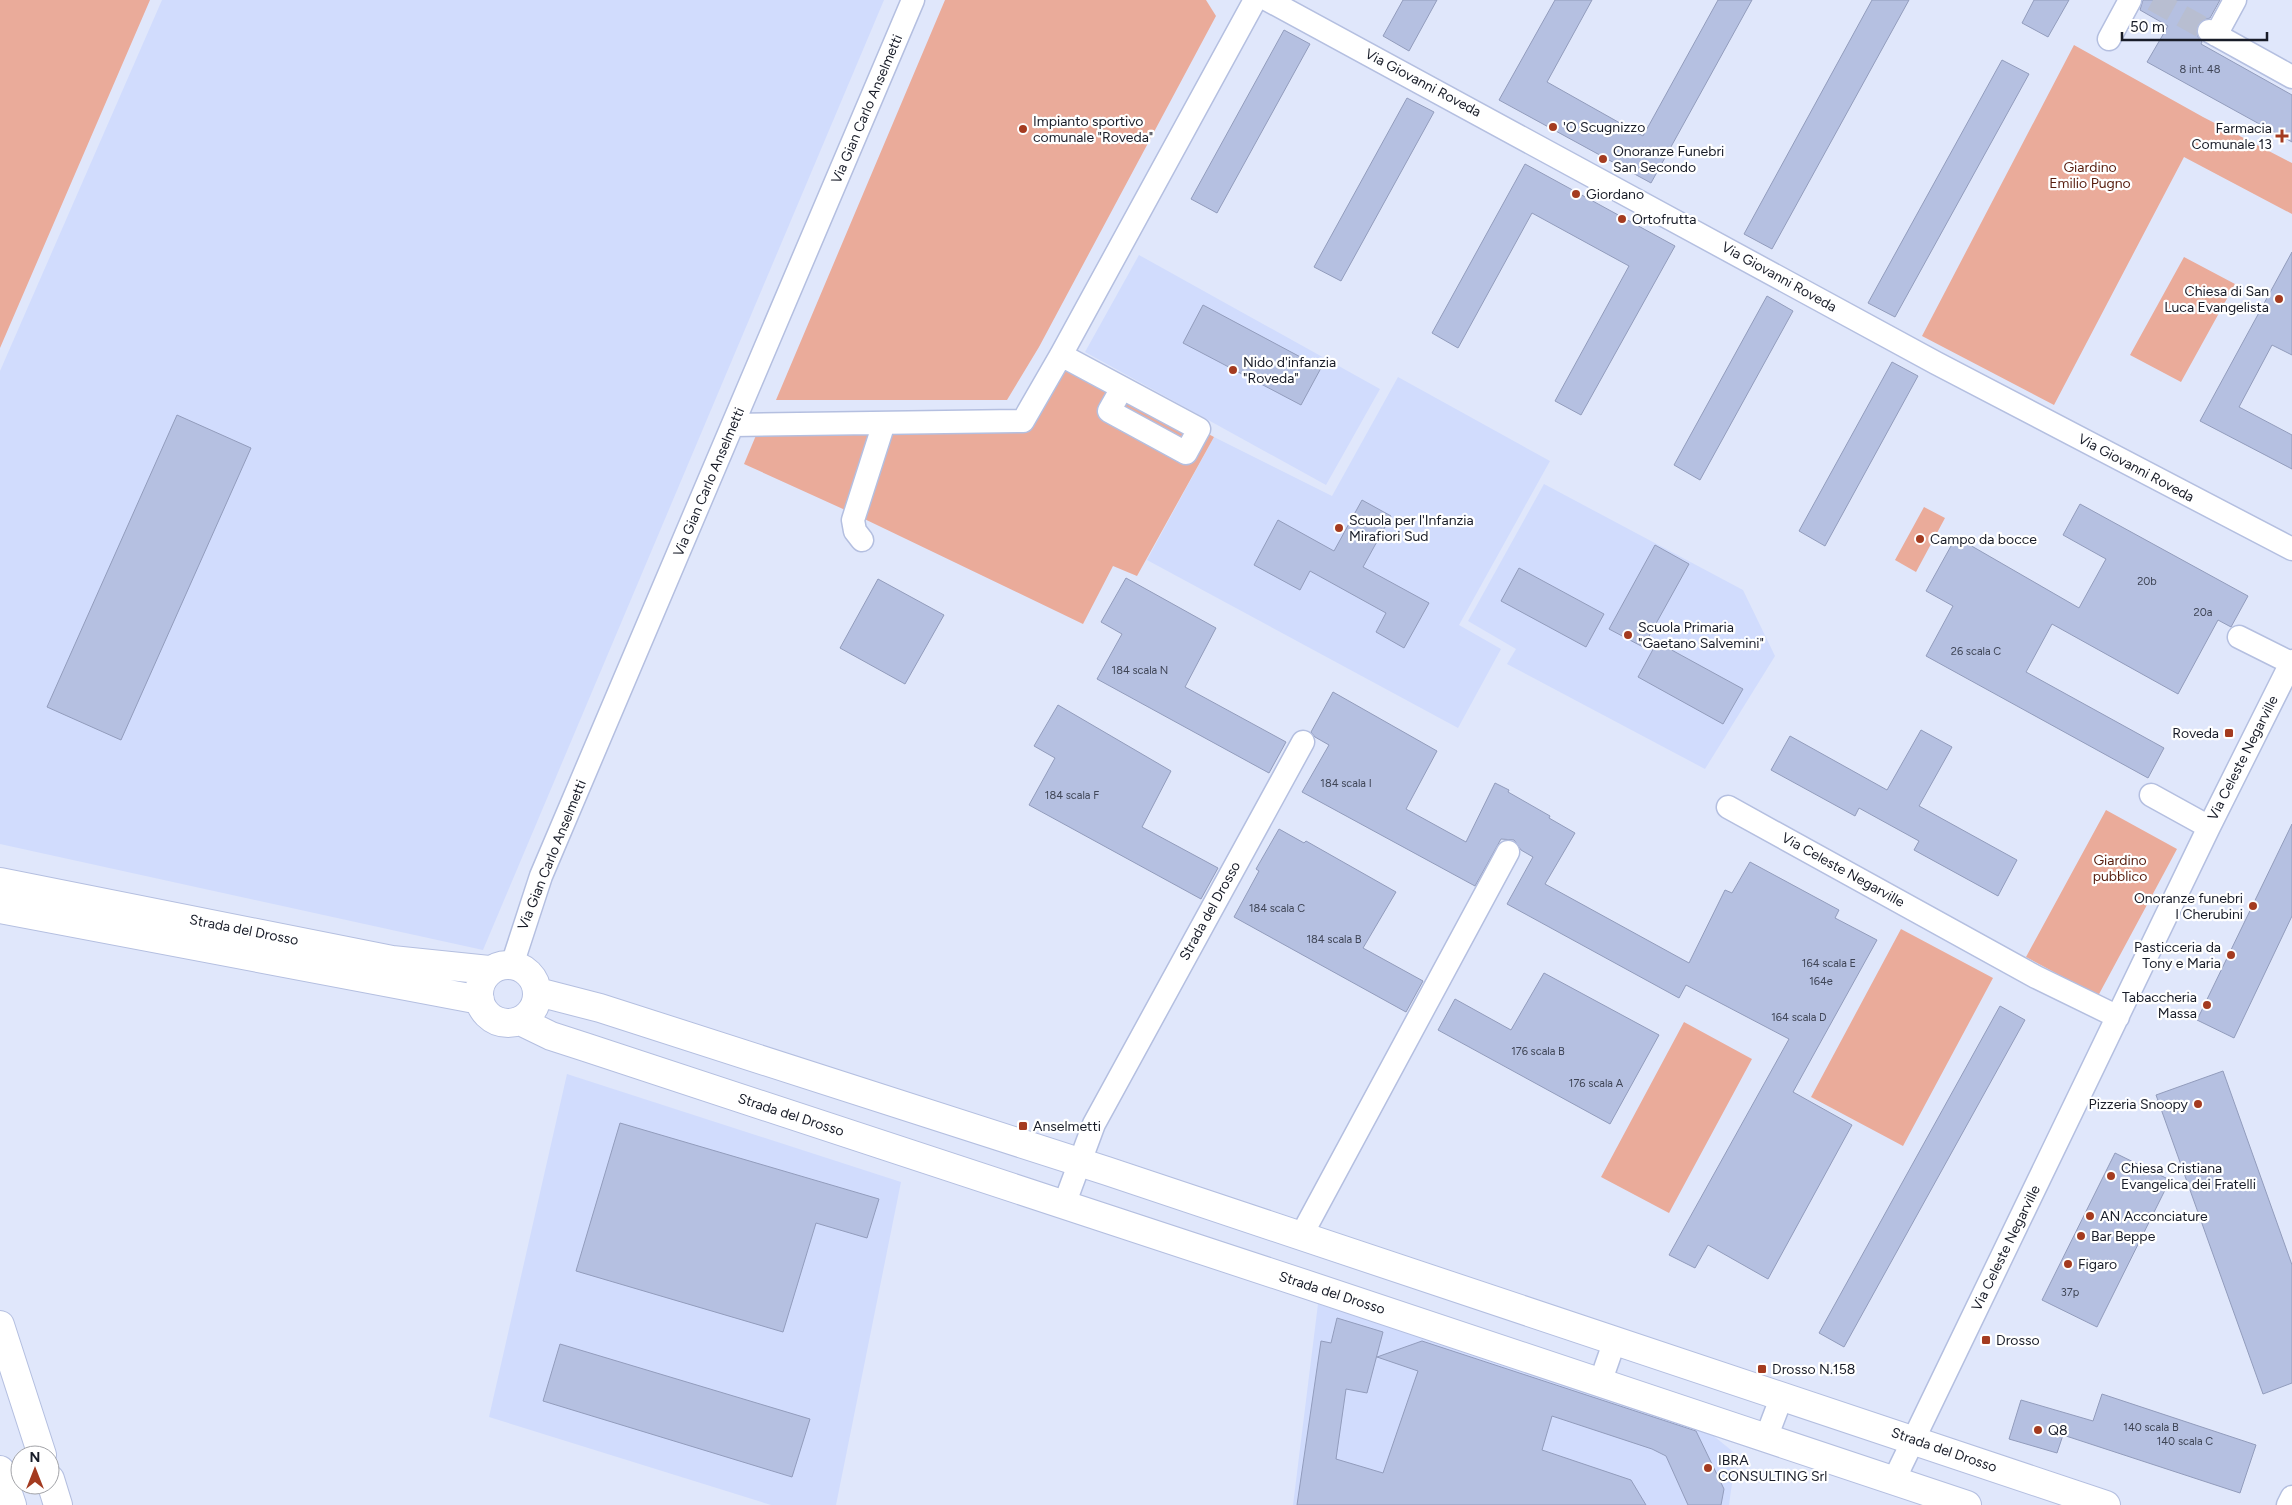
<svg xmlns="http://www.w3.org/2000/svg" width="2292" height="1505" font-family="Figtree,sans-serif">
	<rect width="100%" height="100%" fill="#e0e7fb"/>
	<path fill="#d1dcfd" d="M162,0H884L483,950L0,844V371Z
		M1139,255L1380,389L1326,485L1085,352Z
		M1398,377L1550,461L1459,625L1501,649L1458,728L1147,560L1214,437L1332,496Z
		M1544,484L1743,590L1775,656L1705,769L1507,664L1516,649L1468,621Z
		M567,1074L901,1182L836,1505H771L489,1417Z
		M1318,1304L1700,1425L1736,1454L1729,1505H1293Z"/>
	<path fill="#eaab9a" d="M0,0H150L0,348Z
		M945,0H1206L1216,16L1039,347L1007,400H776Z
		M2074,45L2203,117L2292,163V214L2184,157L2054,405L1922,336Z
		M2184,257L2235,284L2181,382L2130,355Z
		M1070,360L1214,437L1137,576L1113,566L1083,624L854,514L744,464L757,433L1028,430Z
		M1924,507L1945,518L1916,572L1895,560Z
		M2106,810L2177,849L2098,996L2026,957Z
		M1901,929L1993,978L1903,1146L1811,1097Z
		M1684,1022L1752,1059L1669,1213L1601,1177Z"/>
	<path fill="#b5c0e1" stroke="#929cbc" d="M1403,0H1437L1409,51L1383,36Z
		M1555,0H1592L1547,82L1643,136L1718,0H1752L1651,183L1499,100Z
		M1872,0H1909L1772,249L1744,234Z
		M2034,0H2069L2048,37L2022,23Z
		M2143,0H2220L2210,18L2203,20L2198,24V37L2202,42L2201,44L2292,95V142L2147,62L2168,26L2140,10Z
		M1284,30L1310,44L1217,213L1191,199Z
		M2002,60L2029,74L1895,317L1868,303Z
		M1407,98L1434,112L1341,281L1314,267Z
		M1525,164L1675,246L1581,415L1555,401L1629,266L1532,213L1458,348L1432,333Z
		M2292,252V355L2272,345L2239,407L2292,435V469L2200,421Z
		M1767,296L1793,311L1700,480L1674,465Z
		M1203,305L1321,368L1301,405L1183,343Z
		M1892,362L1918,376L1825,546L1799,531Z
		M177,415L251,448L121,740L47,707Z
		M1362,500L1391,516L1363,567L1429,603L1404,648L1376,632L1386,613L1310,571L1300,590L1254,565L1278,520L1334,551Z
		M2080,504L2248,596L2231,627L2218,620L2178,694L2052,624L2026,672L2164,748L2148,778L1926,656L1953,606L1926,591L1956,537L2079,608L2106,559L2063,535Z
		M1655,545L1689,564L1643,647L1609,629Z
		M1519,568L1604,614L1586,647L1501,601Z
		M1126,578L1216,628L1185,687L1286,742L1269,773L1097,679L1122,634L1101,622Z
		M878,579L944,615L905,684L840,648Z
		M1657,642L1743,689L1723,724L1638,677Z
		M1333,692L1437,751L1406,809L1466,842L1495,783L1509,790L1508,792L1550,816L1549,818L1575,833L1545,884L1689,963L1725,890L1732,893L1750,862L1839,910L1835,918L1877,940L1793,1092L1852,1125L1768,1279L1708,1245L1695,1268L1669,1255L1789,1039L1686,985L1679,998L1507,904L1533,857L1521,850L1514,840L1501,839L1475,886L1302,792L1329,745L1315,737L1311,732Z
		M1058,705L1171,771L1142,827L1218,868L1201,899L1029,805L1055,758L1034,746Z
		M1921,730L1952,747L1919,806L2017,860L1998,896L1914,850L1919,841L1859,808L1855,816L1771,770L1790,736L1887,790Z
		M2292,824V916L2234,1038L2197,1020Z
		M1279,829L1304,843L1306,841L1396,892L1363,948L1423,981L1406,1012L1234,917L1259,871L1256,869Z
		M1544,973L1659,1035L1610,1124L1438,1030L1455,999L1511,1030Z
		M2000,1006L2025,1020L1844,1347L1819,1333Z
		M2223,1071L2292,1265V1383L2263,1394L2156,1095Z
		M620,1123L879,1199L867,1238L816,1223L783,1332L576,1271Z
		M2115,1153L2170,1180L2097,1327L2042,1300Z
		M1337,1318L1383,1332L1367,1393L1346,1389L1336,1459L1383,1473L1418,1371L1377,1357L1422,1341L1696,1431L1724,1489L1721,1505H1688L1666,1456L1652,1449L1552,1416L1542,1450L1631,1480L1646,1505H1297L1321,1341L1331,1343Z
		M560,1344L810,1419L792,1477L543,1401Z
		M2102,1394L2256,1445L2240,1493L2063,1435L2057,1453L2009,1439L2021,1400L2093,1421Z"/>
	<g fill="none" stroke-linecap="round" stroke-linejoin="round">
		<path stroke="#b8bed1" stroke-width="22" stroke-dasharray="22 11" stroke-linecap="butt" d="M2153,0L2209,31"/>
		<g stroke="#b4bfe0" stroke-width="25">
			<path id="minor" d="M1268,0L1936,363L2292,549
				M2209,31L2292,77
				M2216,35L2235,0
				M2109,39L2130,0
				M1061,355L1199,429L1186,453L1109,411L1122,388
				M733,425L1023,421L1061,355L1255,0
				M862,540L855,531L853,520L884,423
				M2239,637L2291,663
				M2151,795L2209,827
				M1728,807L2036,977L2118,1017
				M512,965L541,876L913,0
				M1064,1205L1094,1124L1303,742
				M1301,1236L1508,852
				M1600,1383L1615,1340
				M1766,1438L1782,1396
				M1894,1480L2209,827L2292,661
				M2288,1505L2292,1497"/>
		</g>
		<g stroke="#b4bfe0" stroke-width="30">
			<path id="tertiary" d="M0,882L392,960L489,970
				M0,909L480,1000
				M479 994a29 29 0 1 1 58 0a29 29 0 1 1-58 0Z
				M538,992L600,1008L1107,1171L2106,1505
				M520,1021L551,1036L585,1047L1311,1286L1967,1505"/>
		</g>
		<g stroke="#b4bfe0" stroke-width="30">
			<path id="motorway" d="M0,1325L42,1455
				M0,1470L12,1505
				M50,1479L58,1505"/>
		</g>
		<use href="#minor" stroke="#fff" stroke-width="22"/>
		<use href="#tertiary" stroke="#fff" stroke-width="28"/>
		<use href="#motorway" stroke="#fff" stroke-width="28"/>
	</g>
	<g fill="#a43b20" stroke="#fff" stroke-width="2">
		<circle cx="1553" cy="127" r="5"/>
		<circle cx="1023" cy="129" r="5"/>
		<path d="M2279.5 128.5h5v5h5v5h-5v5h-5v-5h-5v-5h5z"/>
		<circle cx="1603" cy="159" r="5"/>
		<circle cx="1576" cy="194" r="5"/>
		<circle cx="1622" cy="219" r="5"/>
		<circle cx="2279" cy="299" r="5"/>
		<circle cx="1233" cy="370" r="5"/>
		<circle cx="1339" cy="528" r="5"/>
		<circle cx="1920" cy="539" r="5"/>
		<circle cx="1628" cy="635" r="5"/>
		<rect x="2224" y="728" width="10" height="10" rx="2.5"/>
		<circle cx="2253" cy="906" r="5"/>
		<circle cx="2231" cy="955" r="5"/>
		<circle cx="2207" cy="1005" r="5"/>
		<circle cx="2198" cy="1104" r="5"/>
		<rect x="1018" y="1121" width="10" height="10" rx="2.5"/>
		<circle cx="2111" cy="1176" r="5"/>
		<circle cx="2090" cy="1216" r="5"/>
		<circle cx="2081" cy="1236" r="5"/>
		<circle cx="2068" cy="1264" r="5"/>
		<rect x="1981" y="1335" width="10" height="10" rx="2.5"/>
		<rect x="1757" y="1364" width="10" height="10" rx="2.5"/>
		<circle cx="2038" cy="1430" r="5"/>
		<circle cx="1708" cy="1468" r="5"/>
	</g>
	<g text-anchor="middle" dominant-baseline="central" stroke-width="4.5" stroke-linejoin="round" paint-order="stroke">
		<g font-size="11" fill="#3f4556">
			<text x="2200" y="69">8 int. 48</text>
			<text x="2147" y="581">20b</text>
			<text x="2203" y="612">20a</text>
			<text x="1976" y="651">26 scala C</text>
			<text x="1140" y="670">184 scala N</text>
			<text x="1346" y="783">184 scala I</text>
			<text x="1072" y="795">184 scala F</text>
			<text x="1277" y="908">184 scala C</text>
			<text x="1334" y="939">184 scala B</text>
			<text x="1829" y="963">164 scala E</text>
			<text x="1821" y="981">164e</text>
			<text x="1799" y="1017">164 scala D</text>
			<text x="1538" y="1051">176 scala B</text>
			<text x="1596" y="1083">176 scala A</text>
			<text x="2070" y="1292">37p</text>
			<text x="2151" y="1427">140 scala B</text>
			<text x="2185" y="1441">140 scala C</text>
		</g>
		<g font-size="14" fill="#181c28" stroke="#fff">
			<text transform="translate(1423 83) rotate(28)">Via Giovanni Roveda</text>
			<text transform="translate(867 109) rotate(-67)">Via Gian Carlo Anselmetti</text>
			<text transform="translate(1779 277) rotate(29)">Via Giovanni Roveda</text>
			<text transform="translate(2136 468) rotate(28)">Via Giovanni Roveda</text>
			<text transform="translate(709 482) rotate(-67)">Via Gian Carlo Anselmetti</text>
			<text transform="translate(2243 758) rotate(-63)">Via Celeste Negarville</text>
			<text transform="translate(552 855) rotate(-68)">Via Gian Carlo Anselmetti</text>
			<text transform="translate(1843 870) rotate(29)">Via Celeste Negarville</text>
			<text transform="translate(1210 911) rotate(-61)">Strada del Drosso</text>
			<text transform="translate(244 930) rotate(11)">Strada del Drosso</text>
			<text transform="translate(791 1115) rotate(18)">Strada del Drosso</text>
			<text transform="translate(2006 1248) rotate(-64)">Via Celeste Negarville</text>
			<text transform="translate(1332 1293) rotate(18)">Strada del Drosso</text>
			<text transform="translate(1944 1450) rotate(19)">Strada del Drosso</text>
		</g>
		<g font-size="14" fill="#181c28" stroke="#fff" text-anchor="start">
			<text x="1033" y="121">Impianto sportivo<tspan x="1033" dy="16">comunale "Roveda"</tspan></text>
			<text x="1563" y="127">'O Scugnizzo</text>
			<text x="2272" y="128" text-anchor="end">Farmacia<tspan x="2272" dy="16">Comunale 13</tspan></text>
			<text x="1613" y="151">Onoranze Funebri<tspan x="1613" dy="16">San Secondo</tspan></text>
			<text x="1586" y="194">Giordano</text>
			<text x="1632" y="219">Ortofrutta</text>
			<text x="2269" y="291" text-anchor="end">Chiesa di San<tspan x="2269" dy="16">Luca Evangelista</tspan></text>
			<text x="1243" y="362">Nido d'infanzia<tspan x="1243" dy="16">"Roveda"</tspan></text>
			<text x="1349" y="520">Scuola per l'Infanzia<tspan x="1349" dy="16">Mirafiori Sud</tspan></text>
			<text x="1930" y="539">Campo da bocce</text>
			<text x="1638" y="627">Scuola Primaria<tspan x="1638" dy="16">"Gaetano Salvemini"</tspan></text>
			<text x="2219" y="733" text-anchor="end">Roveda</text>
			<text x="2243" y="898" text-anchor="end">Onoranze funebri<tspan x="2243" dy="16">I Cherubini</tspan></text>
			<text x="2221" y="947" text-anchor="end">Pasticceria da<tspan x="2221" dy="16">Tony e Maria</tspan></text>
			<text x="2197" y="997" text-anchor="end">Tabaccheria<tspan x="2197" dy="16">Massa</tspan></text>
			<text x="2188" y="1104" text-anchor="end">Pizzeria Snoopy</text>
			<text x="1033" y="1126">Anselmetti</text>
			<text x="2121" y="1168">Chiesa Cristiana<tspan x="2121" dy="16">Evangelica dei Fratelli</tspan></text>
			<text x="2100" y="1216">AN Acconciature</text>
			<text x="2091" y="1236">Bar Beppe</text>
			<text x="2078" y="1264">Figaro</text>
			<text x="1996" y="1340">Drosso</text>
			<text x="1772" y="1369">Drosso N.158</text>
			<text x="2048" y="1430">Q8</text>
			<text x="1718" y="1460">IBRA<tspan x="1718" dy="16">CONSULTING Srl</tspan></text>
		</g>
		<g font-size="14" fill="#571d0e" stroke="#fff">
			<text x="2090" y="167">Giardino<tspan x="2090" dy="16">Emilio Pugno</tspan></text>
			<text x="2120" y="860">Giardino<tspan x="2120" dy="16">pubblico</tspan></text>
		</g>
	</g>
	<g transform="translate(35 1470)"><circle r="24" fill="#ffffff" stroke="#a3a4a9"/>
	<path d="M0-4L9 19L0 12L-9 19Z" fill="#a43b20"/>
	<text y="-8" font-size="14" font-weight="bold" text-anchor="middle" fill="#181c28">N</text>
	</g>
	<path d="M2122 32v8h145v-8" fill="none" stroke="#181c28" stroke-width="2.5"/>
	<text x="2130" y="32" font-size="15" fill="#181c28" stroke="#ffffff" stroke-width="4" paint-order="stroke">50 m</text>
</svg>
